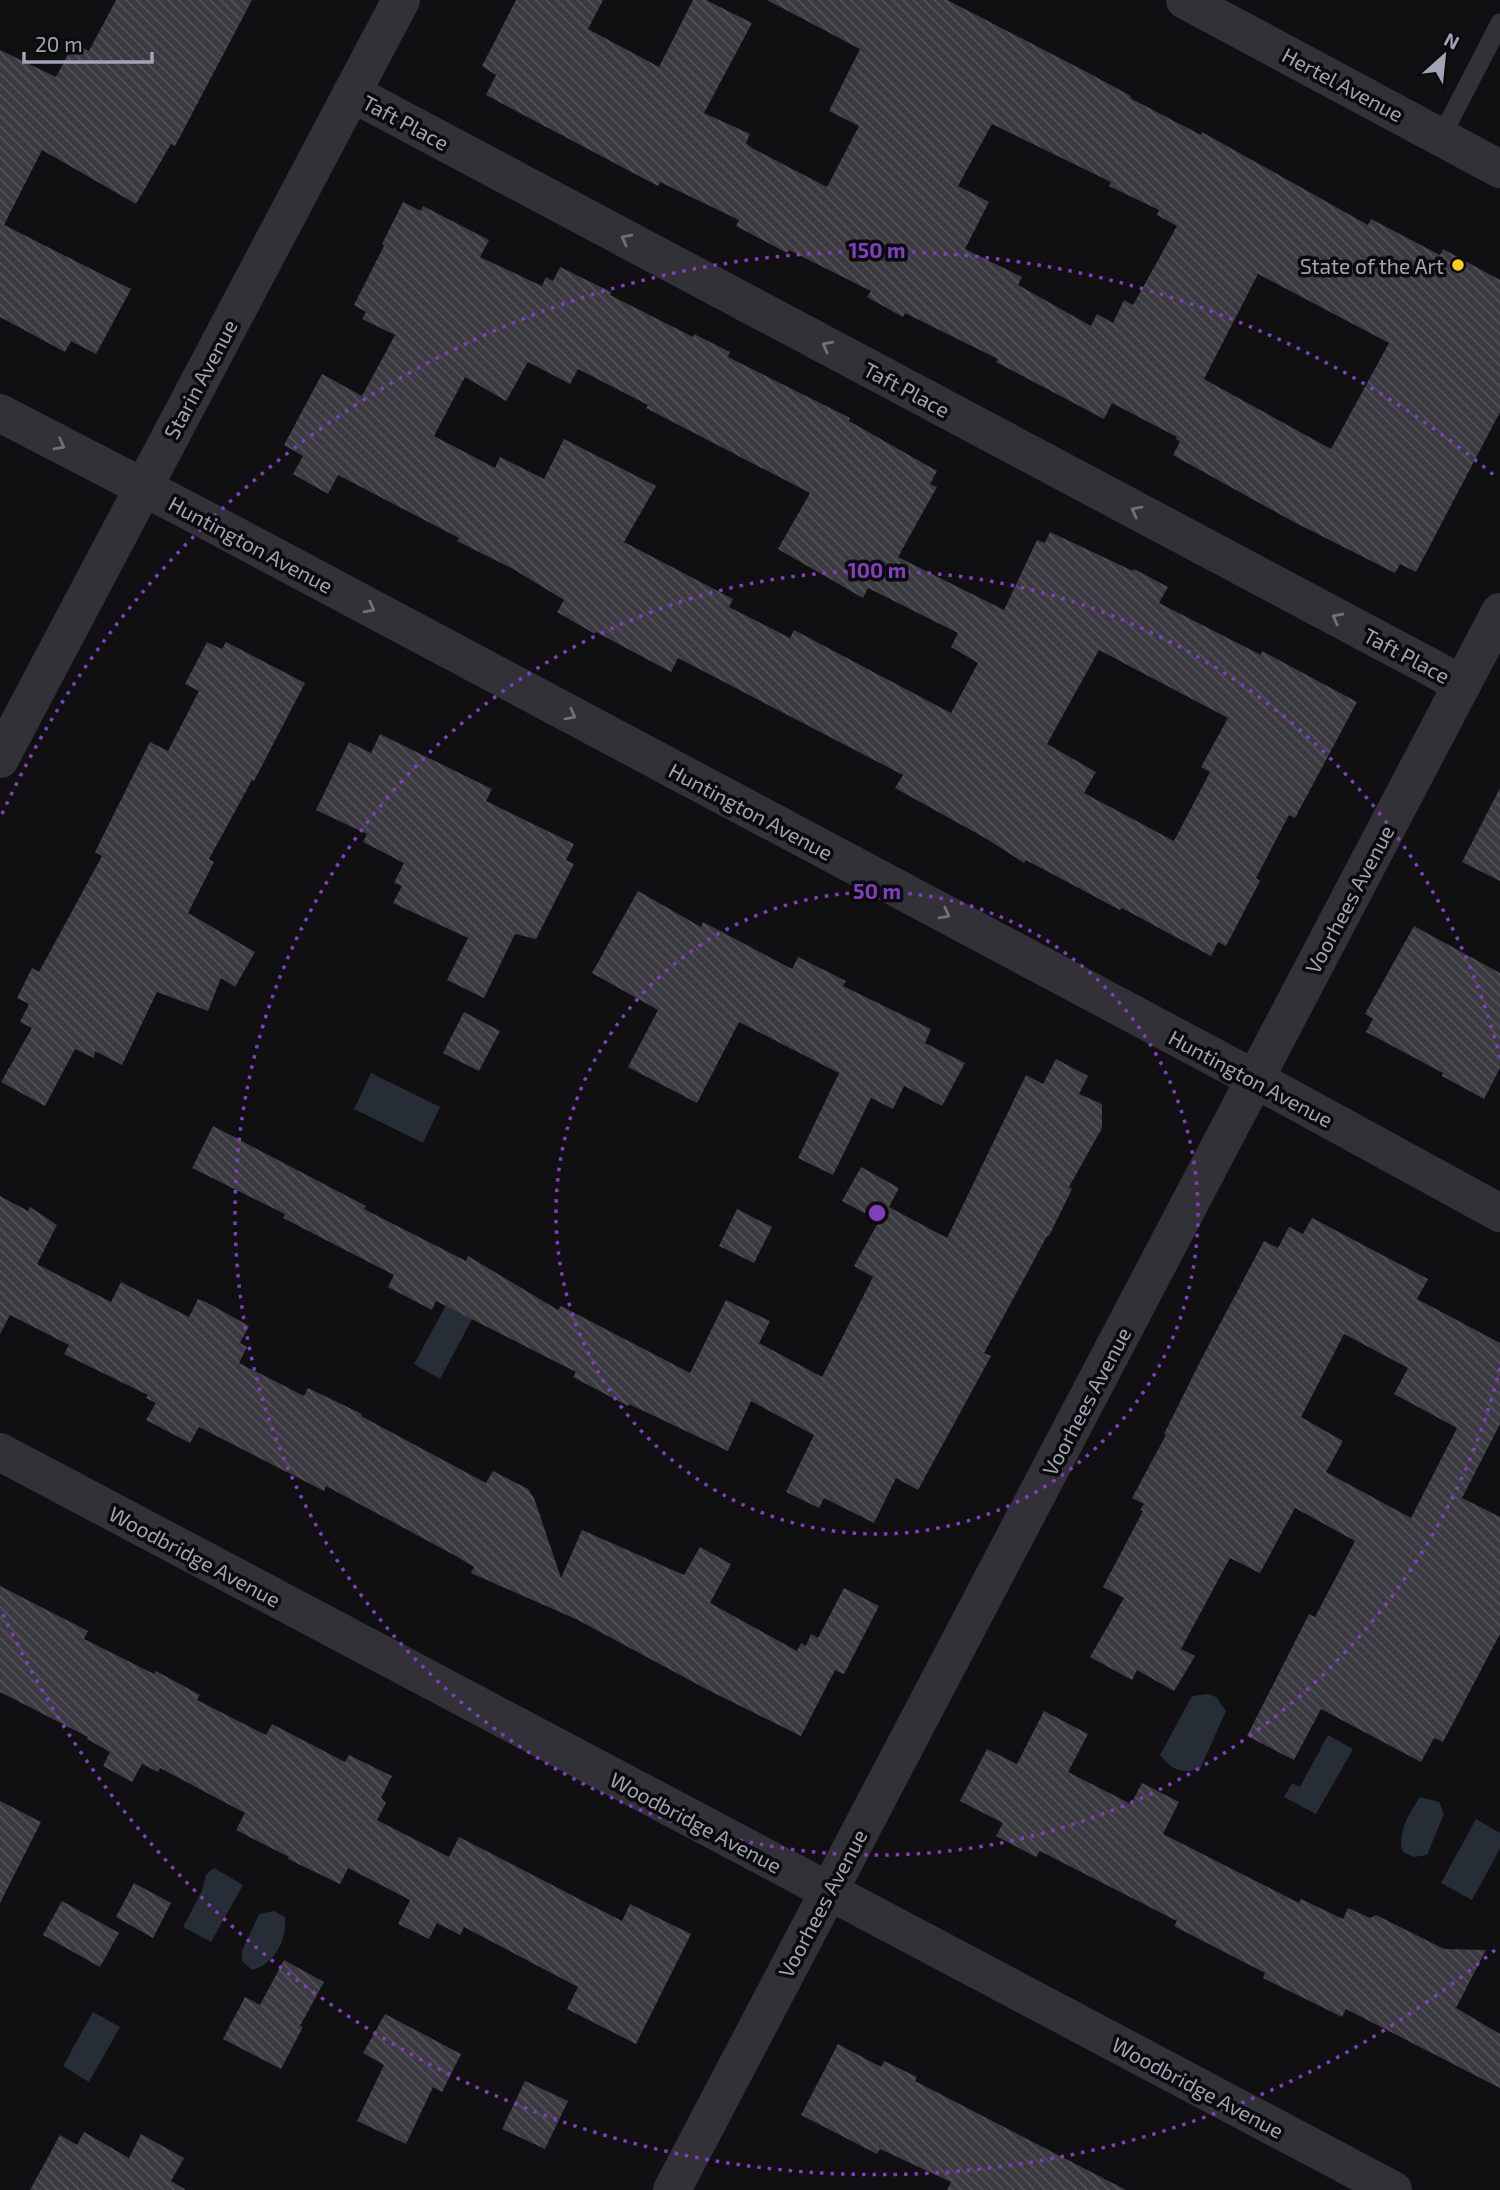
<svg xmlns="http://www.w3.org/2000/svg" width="1500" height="2190" font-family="'Exo 2',sans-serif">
	<defs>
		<pattern id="building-back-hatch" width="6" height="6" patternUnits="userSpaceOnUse" patternTransform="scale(1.75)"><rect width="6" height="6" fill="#3a3a40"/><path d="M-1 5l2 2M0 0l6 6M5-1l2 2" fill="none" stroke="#535459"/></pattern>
	</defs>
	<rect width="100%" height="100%" fill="#101012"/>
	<path fill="#262d36" d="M371,1073L440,1107L423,1143L354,1109Z
		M451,1296L477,1310L440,1379L414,1364Z
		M1208,1694L1216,1697L1226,1711L1200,1769C1181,1774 1172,1770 1160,1755L1192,1696Z
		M1328,1735L1353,1749L1316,1814L1284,1797L1292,1783L1300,1787Z
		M1420,1797L1439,1802L1444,1814L1427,1855L1414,1857L1403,1852C1396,1834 1410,1812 1420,1797Z
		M1476,1819L1500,1833V1849L1472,1900L1441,1883Z
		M214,1868L243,1885L211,1942L183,1927L202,1891L206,1875Z
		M274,1911L285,1917C287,1940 275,1964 252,1970L242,1961V1951L259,1914Z
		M93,2012L120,2027L89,2082L63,2066Z"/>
	<path fill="url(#building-back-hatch)" fill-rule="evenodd" d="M116,0H252L175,146L171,144L136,204L42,150L4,225L131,289L96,354L71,341L65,352L0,317V50L56,77L74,43L89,51Z
		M516,0H603L588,29L659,67L693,0H706L752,23L704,113L750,134L746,143L752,148L827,187L859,126L829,111L860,49L767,0H947L1083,70L1131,96L1130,98L1201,135L1202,132L1368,225L1371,219L1440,255L1443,249L1500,280V412L1416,572L1400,564L1395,573L1292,521L1173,455L1180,442L1176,439L1177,437L1112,403L1104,419L996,362L998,359L905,313L903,317L867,297L871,291L789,250L787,253L736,226L739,220L660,182L658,186L486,95L496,75L482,66ZM992,124L1111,182L1109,186L1159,210L1157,215L1177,226L1133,305L1124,300L1113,323L1097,314L1091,326L1018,285L1022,277L965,249L989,202L958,186ZM1258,274L1389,343L1331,449L1204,379Z
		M403,202L421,211L423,206L489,240L480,257L542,286L546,277L553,281L560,267L611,292L610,295L693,337L694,334L730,352L728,357L850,418L849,421L937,471L930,484L937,487L898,557L1004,610L1037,540L1045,543L1050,532L1133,571L1134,569L1168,587L1159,603L1261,655L1262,651L1357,702L1295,818L1289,815L1256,878L1260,881L1226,946L1218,942L1211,956L1122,908L1120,910L1026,860L1024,863L987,839L895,788L903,775L678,658L671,672L596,632L595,634L557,612L564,600L515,570L457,541L459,538L338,475L328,494L293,474L303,456L284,445L322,374L362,396L395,335L362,319L366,312L354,305L384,246L382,244ZM528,362L570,384L578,369L648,405L646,408L810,493L778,549L863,598L868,588L958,633L951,647L978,663L951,713L794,630L790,638L729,607L733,599L624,542L656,486L564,439L544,479L500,457L495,468L434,436L465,377L506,401ZM1099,650L1228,718L1201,767L1210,772L1174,841L1084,793L1096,772L1047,744Z
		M207,642L222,649L226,642L305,683L254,781L252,780L209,859L214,862L188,913L255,952L235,987L221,978L208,1011L157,992L122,1065L95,1051L94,1058L75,1049L45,1106L1,1082L32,1028L20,1022L29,1004L17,998L32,968L39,972L102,856L95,852L150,742L168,751L199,691L185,684Z
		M380,734L492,789L486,801L574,844L566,860L574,864L536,939L515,934L484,998L447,980L468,938L393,903L402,886L394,883L404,863L363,842L367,834L316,810L349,742L371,753Z
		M1500,788V881L1462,862Z
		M638,891L701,927L703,922L792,969L798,957L846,981L843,986L931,1029L925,1043L965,1063L942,1106L904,1086L893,1109L871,1098L833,1175L798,1158L839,1073L739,1022L697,1103L628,1067L658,1010L592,973Z
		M1414,926L1500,973V1068L1484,1099L1442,1076L1443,1073L1366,1032L1373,1019L1365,1014Z
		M464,1012L500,1031L479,1071L443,1053Z
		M1056,1059L1088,1076L1079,1094L1102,1104V1128L1069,1187L1072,1189L1049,1236H1047L984,1353L991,1356L918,1490L896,1478L874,1523L824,1498L819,1508L786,1492L814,1435L751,1401L728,1451L629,1404L628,1406L573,1377L576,1372L436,1301L432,1310L388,1287L394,1275L283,1218L285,1214L192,1168L213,1126L366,1206L364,1209L466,1261L468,1256L558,1310L561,1306L690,1373L726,1300L770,1321L759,1343L822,1377L873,1277L854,1266L879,1221L842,1201L861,1167L899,1188L889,1207L947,1238L1026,1075L1043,1084Z
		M0,1196L28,1211L30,1207L57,1225L37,1264L111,1302L121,1282L189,1317L198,1299L206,1302L249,1326L240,1343L247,1347L239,1363L304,1396L308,1388L362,1414L361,1416L486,1483L493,1471L528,1489L534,1498L561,1578L582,1530L684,1575L700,1547L731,1564L710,1603L797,1651L801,1643L806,1646L811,1634L818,1638L844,1588L879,1606L844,1674L835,1670L801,1736L708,1690L578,1620L471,1573L474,1567L454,1555L326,1486L324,1491L199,1427L190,1443L146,1420L156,1403L146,1398L148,1395L64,1354L69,1345L10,1315L0,1334Z
		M737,1209L772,1227L754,1263L719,1246Z
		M1312,1218L1428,1279L1417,1299L1500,1343V1424L1462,1498L1500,1517V1634L1443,1742L1434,1738L1421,1762L1321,1709L1294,1760L1247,1736L1309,1614L1315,1617L1355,1541L1295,1508L1260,1573L1230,1558L1181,1649L1195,1656L1174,1691L1137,1670L1132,1680L1090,1657L1124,1598L1103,1587L1143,1511L1140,1510L1144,1504L1132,1498L1166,1435L1164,1434L1204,1354L1264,1241L1278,1248L1289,1227L1303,1234ZM1344,1334L1408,1368L1394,1394L1457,1428L1411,1518L1326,1472L1343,1441L1301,1417Z
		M0,1586L88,1631L84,1639L154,1674L156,1671L200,1695L197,1700L266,1735L272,1724L345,1762L349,1755L392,1776L381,1798L386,1803L377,1820L449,1857L459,1837L622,1921L630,1904L691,1934L636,2044L567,2009L578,1987L464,1927L460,1935L437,1923L429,1939L398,1924L410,1900L348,1868L340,1884L288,1859L289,1857L236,1830L245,1813L160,1768L158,1772L142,1764L132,1782L103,1766L110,1752L87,1739L88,1737L0,1692Z
		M1044,1711L1088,1734L1068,1772L1131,1804L1142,1783L1179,1802L1163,1834L1299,1903L1301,1899L1343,1919L1348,1908L1370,1918L1376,1915L1444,1949L1486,1950L1456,2008L1500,2034V2088L1346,2009L1342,2017L1263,1978L1265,1973L1174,1926L1177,1921L1040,1851L1036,1857L996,1836L1003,1823L960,1801L987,1749L1017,1764Z
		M0,1801L41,1822L0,1903Z
		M134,1883L171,1903L153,1938L116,1917Z
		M62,1901L119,1933L100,1967L43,1935Z
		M284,1960L324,1982L300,2026L303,2027L281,2069L223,2039L245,1997L260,2005Z
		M385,2014L461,2054L442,2092L433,2087L406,2144L357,2121L384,2065L363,2053Z
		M838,2044L881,2067L884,2061L917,2077L915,2081L1126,2190H947L951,2182L880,2149L877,2154L801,2115Z
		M525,2081L568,2101L545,2149L502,2129Z
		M84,2132L129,2158L141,2134L184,2158L171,2181L186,2190H30L60,2135L77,2145Z"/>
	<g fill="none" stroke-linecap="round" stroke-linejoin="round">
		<path stroke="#313137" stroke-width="19" d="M1441,137L1500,23"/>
		<path stroke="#313137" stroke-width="38" d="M352,93L1462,684
			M0,413L189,511L1255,1079L1500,1213
			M0,1452L1393,2190
			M672,2190L1500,612"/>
		<path stroke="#313137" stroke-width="38" d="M1185,0L1500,169
			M0,759L401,0"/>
	</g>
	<defs><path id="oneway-chevron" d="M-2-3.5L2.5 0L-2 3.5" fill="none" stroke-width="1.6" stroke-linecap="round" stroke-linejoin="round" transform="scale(1.75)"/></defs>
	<g stroke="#6e707c">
		<use href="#oneway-chevron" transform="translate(626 239) rotate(-152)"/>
		<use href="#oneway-chevron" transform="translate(827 346) rotate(-152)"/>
		<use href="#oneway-chevron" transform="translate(60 445) rotate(28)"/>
		<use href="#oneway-chevron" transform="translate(1136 511) rotate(-152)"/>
		<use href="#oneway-chevron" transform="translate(370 608) rotate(28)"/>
		<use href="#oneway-chevron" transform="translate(1337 618) rotate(-152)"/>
		<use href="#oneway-chevron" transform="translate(571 715) rotate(28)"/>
		<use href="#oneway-chevron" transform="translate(945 914) rotate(28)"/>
	</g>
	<g fill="none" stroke="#813ebd" stroke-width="3.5" stroke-dasharray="3.5 7">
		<circle cx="877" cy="1213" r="321"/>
		<path d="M1500 1368A642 642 0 1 1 1500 1058"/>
		<path d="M1495 1950A962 962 0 0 1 2 1612M2 814A962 962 0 0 1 1495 476"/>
	</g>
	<circle fill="#ffcd1b" stroke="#0b0b0d" stroke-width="2.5" cx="1458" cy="265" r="7"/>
	<g text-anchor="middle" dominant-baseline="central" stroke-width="7" stroke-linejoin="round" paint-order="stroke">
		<g font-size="21" fill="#a0a4b4" stroke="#0b0b0d">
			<text transform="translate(1343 84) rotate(28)">Hertel Avenue</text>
			<text transform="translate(406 122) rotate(28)">Taft Place</text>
			<text transform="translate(200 379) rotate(-62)">Starin Avenue</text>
			<text transform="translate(907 389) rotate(28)">Taft Place</text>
			<text transform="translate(251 544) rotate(28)">Huntington Avenue</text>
			<text transform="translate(1407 655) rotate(28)">Taft Place</text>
			<text transform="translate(751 811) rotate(28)">Huntington Avenue</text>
			<text transform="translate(1349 899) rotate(-62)">Voorhees Avenue</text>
			<text transform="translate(1251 1078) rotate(28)">Huntington Avenue</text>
			<text transform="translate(1086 1401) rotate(-62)">Voorhees Avenue</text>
			<text transform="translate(195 1556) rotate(28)">Woodbridge Avenue</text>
			<text transform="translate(696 1822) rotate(28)">Woodbridge Avenue</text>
			<text transform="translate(822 1903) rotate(-62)">Voorhees Avenue</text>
			<text transform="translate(1198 2087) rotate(28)">Woodbridge Avenue</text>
		</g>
		<g font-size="21" fill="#a0a4b4" stroke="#0b0b0d" text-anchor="end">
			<text x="1444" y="265">State of the Art</text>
		</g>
	</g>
	<circle cx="877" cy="1213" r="10" fill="#813ebd" stroke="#0b0b0d" stroke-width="3.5"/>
	<g font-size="21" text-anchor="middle" font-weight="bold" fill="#813ebd" stroke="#0b0b0d" stroke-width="7" stroke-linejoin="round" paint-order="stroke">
		<text x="877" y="258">150 m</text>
		<text x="877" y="578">100 m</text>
		<text x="877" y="899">50 m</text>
	</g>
	<g transform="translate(1444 56) rotate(27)" stroke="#0b0b0d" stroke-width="5" paint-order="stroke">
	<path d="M0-5L12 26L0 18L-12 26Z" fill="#a0a4b4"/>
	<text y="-10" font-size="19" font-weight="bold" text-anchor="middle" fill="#a0a4b4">N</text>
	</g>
	<path d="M24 52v10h128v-10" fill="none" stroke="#a0a4b4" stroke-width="3.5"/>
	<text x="35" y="52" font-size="21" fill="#a0a4b4" stroke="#0b0b0d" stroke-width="5" paint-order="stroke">20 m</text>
</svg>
